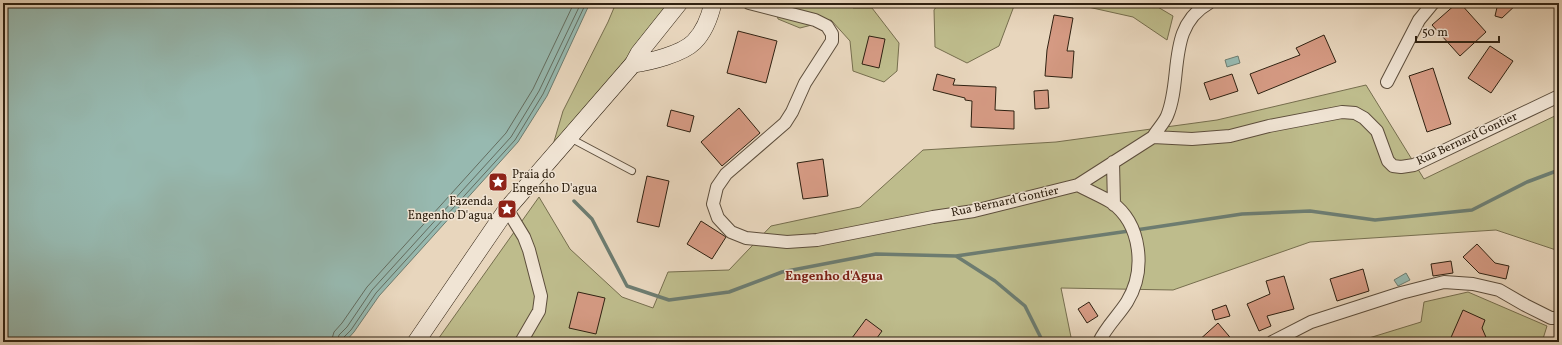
<svg xmlns="http://www.w3.org/2000/svg" width="1562" height="345" font-family="Vollkorn,serif">
	<rect width="100%" height="100%" fill="#e8d6bd"/>
	<filter id="stains"><feTurbulence type="fractalNoise" baseFrequency=".005" numOctaves="4"/><feColorMatrix values="0 0 0 0 .2 0 0 0 0 .09 0 0 0 0 .02 0 0 0 .5 -.17"/></filter>
	<radialGradient id="worn" r=".72"><stop offset=".6" stop-color="#630" stop-opacity="0"/><stop offset="1" stop-color="#630" stop-opacity=".3"/></radialGradient>
	<path fill="#bebc8c" stroke="#766e4e" d="M616,3H669L557,148L553,145L563,111L608,22Z
		M774,3H848L853,8H872L899,43L897,71L884,82L853,71L850,41L831,20L800,28L778,19Z
		M939,3H1021L1014,6L999,46L967,63L935,47L934,10Z
		M1070,3H1151L1173,16L1167,40L1133,17Z
		M1366,85L1424,179L1559,114V251L1496,230L1310,242L1173,290L1061,288L1072,342H436L539,197L570,249L622,297L653,308L668,272L729,270L771,226L860,207L923,150L1056,142L1217,120Z
		M1468,292L1547,326L1542,342H1356L1421,322L1424,302Z"/>
	<path fill="#97b9b0" stroke="#6d7c70" d="M3,3H590L547,96L518,142L379,296L354,332L345,342H3Z
		M1238,56L1240,63L1227,67L1225,60Z
		M1406,273L1410,280L1398,286L1394,280Z"/>
	<g fill="none" stroke-linecap="round" stroke-linejoin="round">
		<path stroke="#636d60" stroke-width="1" d="M331,342L334,332L342,323L367,287L506,133L533,89L574,3
			M337,342L339,335L347,327L372,290L511,137L539,91L581,3
			M342,342L343,338L351,330L376,293L515,140L543,94L586,3"/>
		<path stroke="#6d7c70" stroke-width="3.5" d="M574,201L592,219L627,286L669,300L729,292L782,272L876,254L956,256L995,281L1025,306L1043,342
			M1136,230L1242,214L1310,211L1375,220L1472,210L1527,182L1559,170
			M956,256L1129,231"/>
	</g>
	<path fill="#d59a83" stroke="#2f2111" d="M1457,3H1460L1486,32L1460,56L1432,25Z
		M1498,3H1518L1502,18L1495,16Z
		M1054,15L1073,18L1067,51H1074L1072,78L1045,76L1047,50Z
		M738,31L777,41L766,83L727,73Z
		M1324,35L1336,62L1258,94L1250,74L1300,55L1296,48Z
		M869,36L885,39L879,68L862,64Z
		M1490,46L1513,61L1491,93L1468,78Z
		M1433,68L1451,124L1427,132L1409,76Z
		M937,74L955,79L953,85L996,87L995,110L1014,111V129L971,127L972,101L965,100V98L933,90Z
		M1232,74L1238,91L1210,100L1204,83Z
		M1048,90L1049,108L1035,109L1034,91Z
		M739,108L760,133L722,166L701,142Z
		M671,110L694,116L690,132L667,126Z
		M823,159L828,196L803,199L797,163Z
		M647,176L669,181L659,227L637,222Z
		M701,221L726,237L712,259L687,244Z
		M1477,244L1495,263L1509,266L1506,279L1479,273L1463,257Z
		M1451,261L1453,273L1433,276L1431,264Z
		M1363,269L1369,291L1337,301L1330,279Z
		M1284,276L1294,309L1267,316L1271,326L1259,331L1247,304L1270,294L1266,281Z
		M578,292L605,298L596,334L569,328Z
		M1089,302L1098,316L1087,323L1078,309Z
		M1226,305L1230,316L1215,320L1212,310Z
		M1463,310L1485,320L1482,328L1488,342H1449Z
		M866,319L882,331L874,342H849Z
		M1218,323L1234,342H1197Z"/>
	<g fill="none" stroke-linecap="round" stroke-linejoin="round">
		<g stroke="#5d4e3c" stroke-width="8">
			<path id="service" d="M570,138L632,171"/>
		</g>
		<g stroke="#5d4e3c" stroke-width="14">
			<path id="minor" d="M749,3L815,20L827,26L832,34V41L805,83L792,112L785,123L726,174L717,187L713,204L718,218L731,232L746,238L787,242L817,240L933,217L974,211L1078,185L1153,137L1192,139L1230,136L1269,126L1342,112L1355,113L1364,118L1377,131L1388,161L1393,166L1401,167L1414,165L1559,96
				M1387,82L1419,20L1433,3
				M1153,137C1157,130 1164,123 1167,116C1183,78 1166,27 1209,3
				M1113,162L1114,205
				M1078,185C1089,191 1101,196 1111,202C1142,224 1146,271 1127,302C1118,316 1106,327 1099,342
				M507,209L524,237L529,250L541,296L539,311L521,342
				M1272,342L1311,322L1401,293L1444,282L1473,284L1499,290L1525,305L1551,318H1559"/>
		</g>
		<g stroke="#2f2111" stroke-width="18">
			<path id="secondary" d="M633,64C650,62 682,54 694,42C704,32 710,16 713,3
				M416,342L507,209L633,64L639,53L679,3"/>
		</g>
		<use href="#service" stroke="#f0e4d4" stroke-width="6"/>
		<use href="#minor" stroke="#f0e4d4" stroke-width="12"/>
		<use href="#secondary" stroke="#f0e4d4" stroke-width="17"/>
	</g>
	<defs>
		<g id="sight-square" transform="scale(1)"><rect x="-9" y="-9" width="18" height="18" rx="4" fill="#8f2418" stroke="#f0e4d4"/><path d="M0-6L1.8-2.2L6-1.7L2.9 1.2L3.7 5.4L0 3.3L-3.7 5.4L-2.9 1.2L-6-1.7L-1.8-2.2Z" fill="#fff"/></g>
	</defs>
	<g fill-rule="evenodd">
		<use href="#sight-square" x="498" y="182"/>
		<use href="#sight-square" x="507" y="209"/>
	</g>
	<g text-anchor="middle" dominant-baseline="central" stroke-width="3" stroke-linejoin="round" paint-order="stroke">
		<g font-size="12" fill="#2f2111" stroke="#f0e4d4">
			<text transform="translate(1467 139) rotate(-25)">Rua Bernard Gontier</text>
			<text transform="translate(1005 202) rotate(-12)">Rua Bernard Gontier</text>
		</g>
		<g font-size="12" fill="#2f2111" stroke="#f0e4d4" text-anchor="start">
			<text x="512" y="175">Praia do<tspan x="512" dy="14">Engenho D'agua</tspan></text>
			<text x="493" y="202" text-anchor="end">Fazenda<tspan x="493" dy="14">Engenho D'agua</tspan></text>
		</g>
		<g font-size="13" font-weight="bold" fill="#7a1f14" stroke="#f0e4d4">
			<text x="834" y="277">Engenho d'Agua</text>
		</g>
	</g>
	<rect width="1562" height="345" fill="none" stroke="#e8d6bd" stroke-width="16"/>
	<rect x="4" y="4" width="1554" height="337" fill="none" stroke="#2f2111" stroke-width="2"/>
	<rect x="8" y="8" width="1546" height="329" fill="none" stroke="#2f2111"/>
	<path d="M1416 36v6h83v-6" fill="none" stroke="#2f2111" stroke-width="2"/>
	<text x="1422" y="36" font-size="12" fill="#2f2111" stroke="#f0e4d4" stroke-width="3" paint-order="stroke">50 m</text>
	<rect width="100%" height="100%" filter="url(#stains)"/>
	<rect width="100%" height="100%" fill="url(#worn)"/>
</svg>
